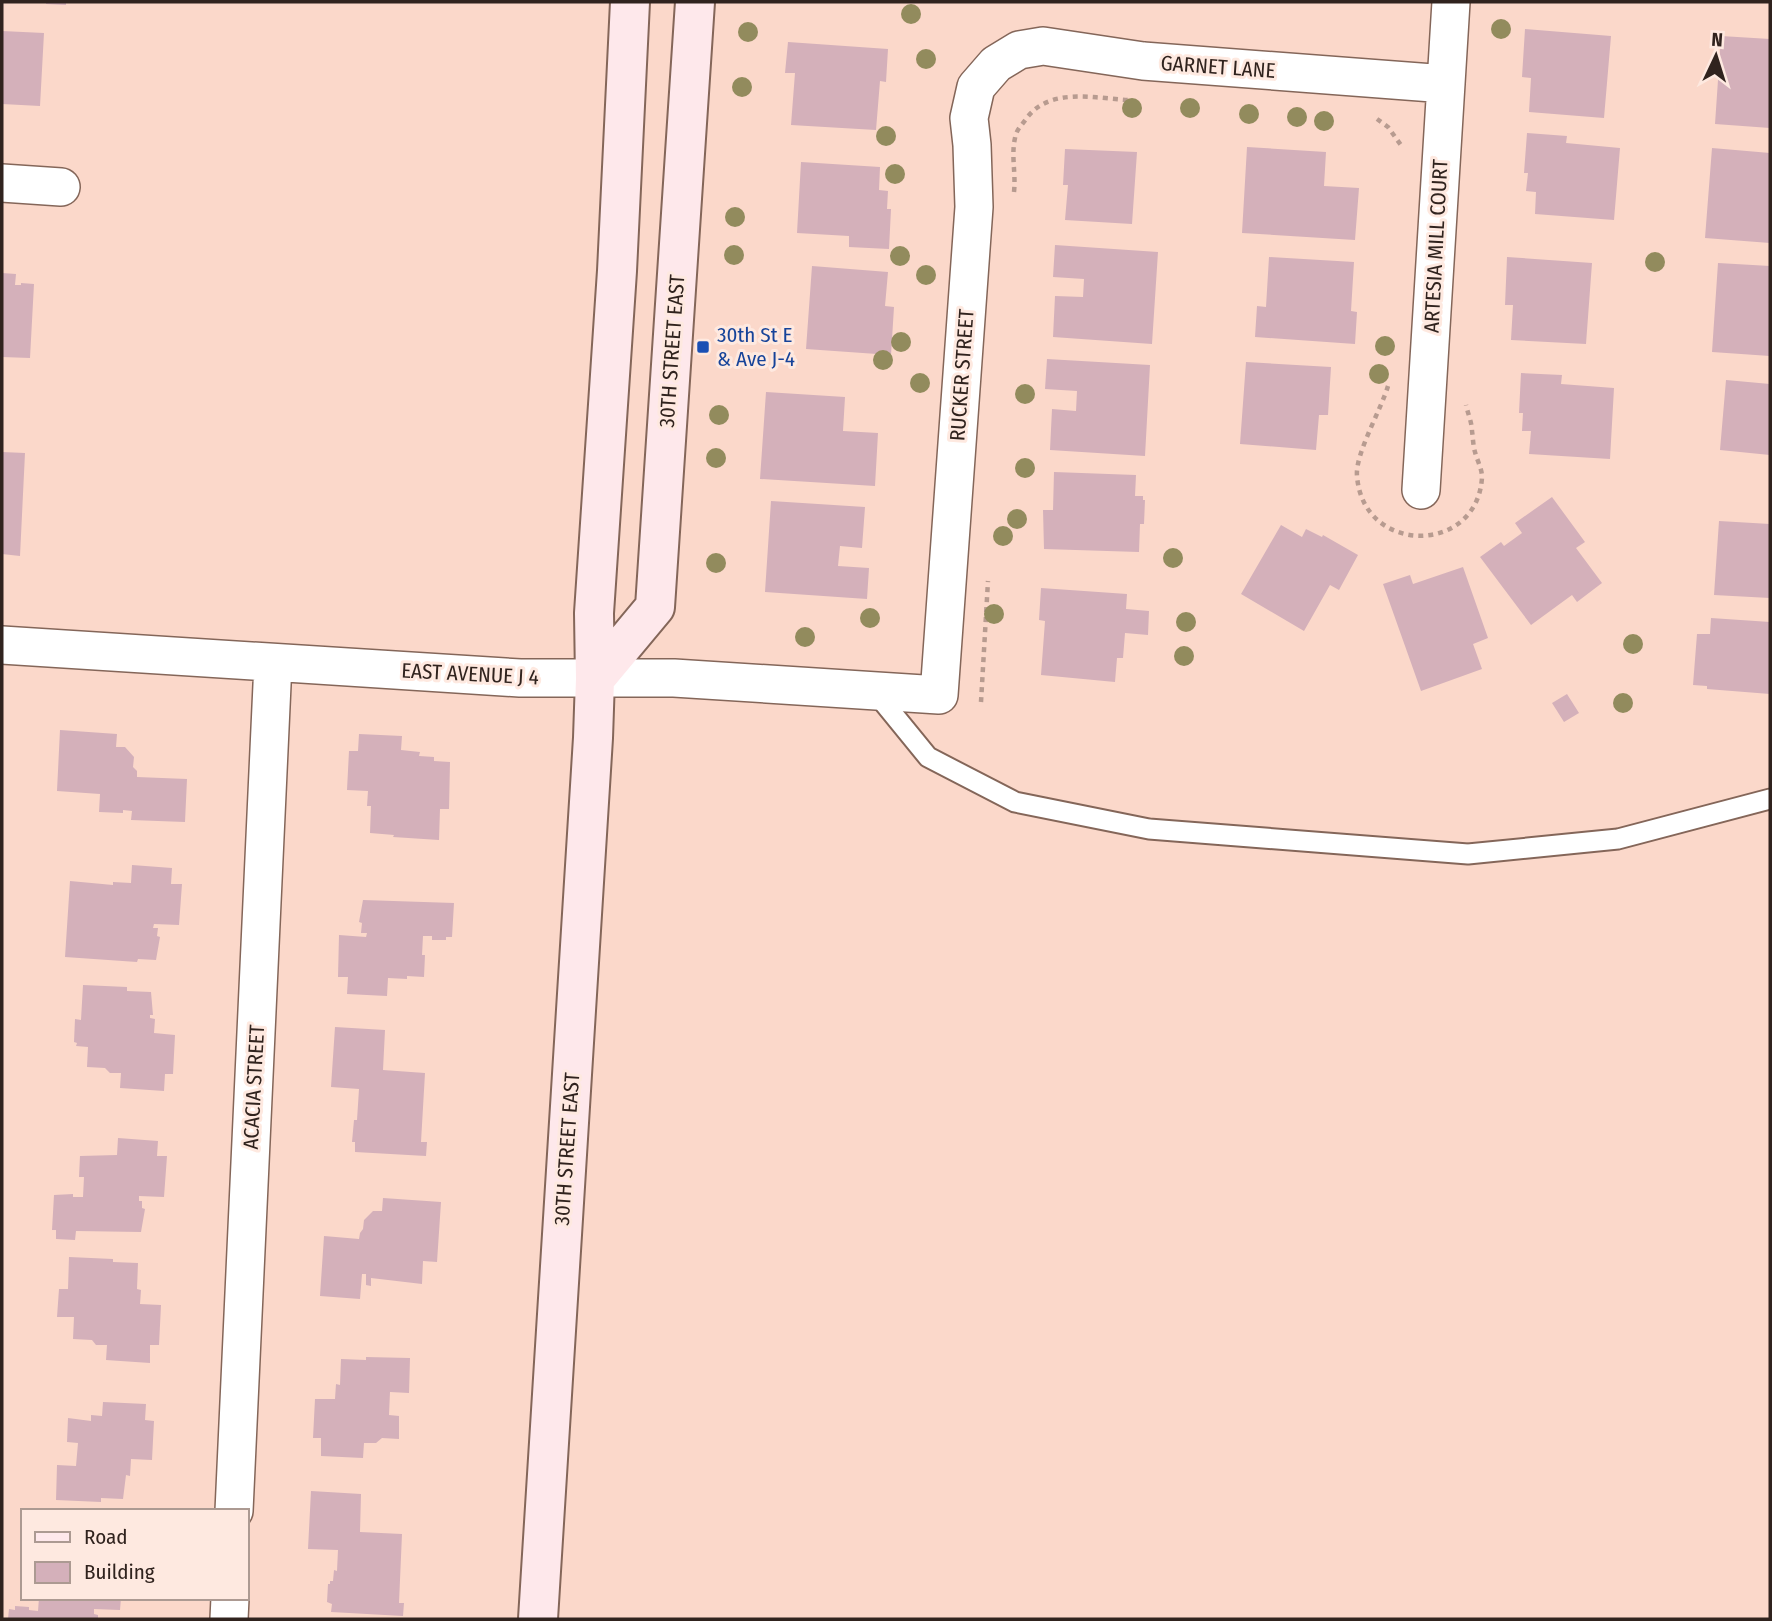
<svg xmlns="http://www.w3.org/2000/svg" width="1772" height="1621" font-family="'Fira Sans Condensed',sans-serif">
	<rect width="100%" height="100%" fill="#fbd8ca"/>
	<path fill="#d4b0ba" d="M46,2H66V5L46,4Z
		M1525,29L1611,36L1604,118L1529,112L1531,78L1522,77Z
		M2,31L44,33L40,106L2,104Z
		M1721,36L1770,39V128L1715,124Z
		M788,42L888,49L886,82L880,81L876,130L791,125L795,73H785Z
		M1527,133L1567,136L1566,143L1620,148L1614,220L1535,214L1536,192L1526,191L1528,173H1524Z
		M1247,147L1326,152L1324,186L1359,188L1355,240L1242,233Z
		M1712,148L1770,153V243L1705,238Z
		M1065,149L1137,152L1132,224L1065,220L1068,185H1063Z
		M801,162L880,167L879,190L888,191L887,209H891L889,249L849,247V236L797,233Z
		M1055,245L1158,252L1152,344L1053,337L1055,296L1083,297L1084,279L1053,277Z
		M1269,257L1354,262L1351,311L1357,312L1355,344L1255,337L1257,306L1266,307Z
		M1507,257L1592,263L1586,344L1511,340L1513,305H1505Z
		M1718,263L1770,266V356L1712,352Z
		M812,266L888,272L885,306L894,307L891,355L806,349Z
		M2,273L16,274L15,285H21V283L34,284L30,358L2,357Z
		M1047,359L1150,365L1145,456L1050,450L1052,409L1076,411L1077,391L1045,389Z
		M1246,362L1331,367L1328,415H1319L1316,450L1240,444Z
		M1521,373L1562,375L1561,384L1614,388L1610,459L1529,454L1531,431H1522L1523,413H1519Z
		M1726,380L1770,384V455L1720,450Z
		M766,392L845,397L843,431L878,433L875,486L760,479Z
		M2,452L25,453L20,556L2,554Z
		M1054,472L1136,475L1135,496H1143V500H1145L1144,524H1140L1139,552L1044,549L1043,510H1053Z
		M1552,497L1585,542L1576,548L1602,583L1577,602L1572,595L1531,625L1480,557L1501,542L1504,546L1522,533L1515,523Z
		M771,501L865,507L862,548L840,546L838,566L869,568L867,599L765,592Z
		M1719,521L1770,524V598L1714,595Z
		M1281,525L1302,537L1306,529L1322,537L1323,535L1358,555L1339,590L1330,585L1304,631L1241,594Z
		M1463,567L1488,638L1473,644L1482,669L1421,691L1383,584L1410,575L1413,584Z
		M1041,588L1127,594L1126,609L1149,611L1148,635L1125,633L1123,658H1117L1115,682L1041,675L1045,621L1039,620Z
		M1711,618L1770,622V694L1707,689V686L1693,685L1697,634H1710Z
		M1567,694L1579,713L1564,722L1552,703Z
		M60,730L117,734L116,747H125L134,757L133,767L137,771V777L187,779L185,822L131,820L132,811L123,810V813L99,812L100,794L57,791Z
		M359,734L402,736L401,750L420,752L419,756L434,757V761L450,762L449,809H440L439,840L393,837L394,835L370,833L371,806H367L368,791L347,790L349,751H358Z
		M132,865L172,868L171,884H182L179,925L154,924L153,928H158L157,936L160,937L156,960L138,959L137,962L65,957L70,881L113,885V882L131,883Z
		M363,900L454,903L452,937H446V940H432V936H423L422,955H425L424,977L407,976V979L388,978L387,996L347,994L348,977H338L339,935L366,937L367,933H361L362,923L359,922Z
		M83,985L127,987V991L151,992L153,1015H150V1018L155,1019L154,1033L175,1035L173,1074H165L164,1091L120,1088L121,1073H110L105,1068L87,1067L88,1047L76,1046L77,1043L74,1042L75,1019L81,1020Z
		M335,1027L385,1030L383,1070L425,1073L421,1142H427L426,1156L355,1152V1142H352L354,1120H357L359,1089L331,1087Z
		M118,1138L158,1141L157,1156H167L164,1197L139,1196V1201H142V1208L145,1209L141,1232L76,1231L75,1240L56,1239V1230H52L54,1195L73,1194V1197H83L84,1177H79L80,1156L117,1155Z
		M383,1198L441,1202L437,1262L423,1261L422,1284L371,1278V1286L366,1285V1274H362L360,1299L320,1296L324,1236L359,1239L360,1233L363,1229L364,1220L373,1211H382Z
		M69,1257L113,1259V1262L138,1263L137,1289L141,1290L140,1304L161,1305L159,1345H150V1363L106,1360L107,1345H96L92,1340L73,1339L74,1317H57L59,1289H68Z
		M366,1357L410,1358L409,1393L390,1392L389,1415L399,1416V1439L382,1438L376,1443H364L363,1458L321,1456V1438H313L315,1399H335L336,1384L340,1385L341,1359L366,1360Z
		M103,1402L146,1404L145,1420L154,1421L152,1460L131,1459L130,1476L126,1475L123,1499L101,1498V1502L56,1500L57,1465L76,1466L78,1443L67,1442L68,1418L91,1421V1415L102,1416Z
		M311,1491L361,1494L360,1532L402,1534L399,1603H404L403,1616L331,1612L332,1604L327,1602L328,1584H330V1581H333L334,1570L337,1571L338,1550L308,1549Z
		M39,1598H121L120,1610L94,1609V1614L98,1615V1619H8L9,1609L15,1610V1606L29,1607V1610L38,1611Z"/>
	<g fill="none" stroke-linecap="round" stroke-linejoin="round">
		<g stroke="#846659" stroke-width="23">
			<path id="service" d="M875,692L928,757L1015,802L1149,829L1468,854L1618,839L1770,799"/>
		</g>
		<g stroke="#846659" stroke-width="40">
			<path id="minor" d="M2,183L61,187
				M1421,490L1451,2
				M2,645L520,678H674L939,695L974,207L972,145L969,118L976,87L996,64L1019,50L1043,46L1143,61L1446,84
				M234,1511L273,663
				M229,1619L230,1598"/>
		</g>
		<g stroke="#846659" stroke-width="42">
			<path id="secondary" d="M595,679L655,607L695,2
				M538,1619L593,738L595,679L594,613L617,271L630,2"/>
		</g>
		<path stroke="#b79b90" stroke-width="4.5" stroke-dasharray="5 5" stroke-linecap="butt" d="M1377,119L1388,127L1403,148
			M1014,192C1016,173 1011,156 1015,138C1016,130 1022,125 1026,119C1049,87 1093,98 1128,100
			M1388,386C1381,410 1355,454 1357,476C1363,556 1478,555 1482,477C1482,469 1477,460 1475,452C1473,445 1473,438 1472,431C1472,423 1468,414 1466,405
			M981,702L988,581"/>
		<use href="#service" stroke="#fff" stroke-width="19"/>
		<use href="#minor" stroke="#fff" stroke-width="37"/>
		<use href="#secondary" stroke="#fee8eb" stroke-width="38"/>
	</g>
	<g fill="#928b5d">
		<circle cx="911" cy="14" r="10"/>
		<circle cx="1501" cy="29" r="10"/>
		<circle cx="748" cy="32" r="10"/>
		<circle cx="926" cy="59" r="10"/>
		<circle cx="742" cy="87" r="10"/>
		<circle cx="1132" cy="108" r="10"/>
		<circle cx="1190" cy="108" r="10"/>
		<circle cx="1249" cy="114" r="10"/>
		<circle cx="1297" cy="117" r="10"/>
		<circle cx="1324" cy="121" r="10"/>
		<circle cx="886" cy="136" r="10"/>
		<circle cx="895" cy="174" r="10"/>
		<circle cx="735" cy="217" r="10"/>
		<circle cx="734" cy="255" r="10"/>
		<circle cx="900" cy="256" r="10"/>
		<circle cx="1655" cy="262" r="10"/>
		<circle cx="926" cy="275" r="10"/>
		<circle cx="901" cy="342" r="10"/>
		<circle cx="1385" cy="346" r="10"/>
		<circle cx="883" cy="360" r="10"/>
		<circle cx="1379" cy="374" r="10"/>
		<circle cx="920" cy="383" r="10"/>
		<circle cx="1025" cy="394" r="10"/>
		<circle cx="719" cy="415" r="10"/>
		<circle cx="716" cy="458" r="10"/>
		<circle cx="1025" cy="468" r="10"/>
		<circle cx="1017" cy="519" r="10"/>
		<circle cx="1003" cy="536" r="10"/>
		<circle cx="1173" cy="558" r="10"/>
		<circle cx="716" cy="563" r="10"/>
		<circle cx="994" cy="614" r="10"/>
		<circle cx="870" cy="618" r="10"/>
		<circle cx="1186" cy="622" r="10"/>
		<circle cx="805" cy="637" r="10"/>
		<circle cx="1633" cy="644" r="10"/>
		<circle cx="1184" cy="656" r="10"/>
		<circle cx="1623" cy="703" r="10"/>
	</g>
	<rect fill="#1a4fb4" stroke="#fee9e0" stroke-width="2.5" x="696" y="340" width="14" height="14" rx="3.5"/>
	<g text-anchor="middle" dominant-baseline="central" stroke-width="6" stroke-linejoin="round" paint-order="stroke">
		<g font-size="21" fill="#30231e" stroke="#fee9e0">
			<text transform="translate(1218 67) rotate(4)">GARNET LANE</text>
			<text transform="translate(1436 246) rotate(-87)">ARTESIA MILL COURT</text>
			<text transform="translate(672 351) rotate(-86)">30TH STREET EAST</text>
			<text transform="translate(962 375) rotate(-86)">RUCKER STREET</text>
			<text transform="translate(470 674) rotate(3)">EAST AVENUE J 4</text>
			<text transform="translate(254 1087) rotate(-87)">ACACIA STREET</text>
			<text transform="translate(567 1149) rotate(-86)">30TH STREET EAST</text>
		</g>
		<g font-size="21" fill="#164399" stroke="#fee9e0" text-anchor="start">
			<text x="717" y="335">30th St E<tspan x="717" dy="24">&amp; Ave J-4</tspan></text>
		</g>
	</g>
	<rect width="1772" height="1621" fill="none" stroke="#30231e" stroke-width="7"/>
	<rect x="21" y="1509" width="228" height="91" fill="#fee9e0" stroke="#ac9a92" stroke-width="2"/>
	<rect x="35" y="1532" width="35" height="10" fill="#fee8eb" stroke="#ac9a92" stroke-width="2"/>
	<text x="84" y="1544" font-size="21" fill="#30231e">Road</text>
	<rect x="35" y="1562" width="35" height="21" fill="#d4b0ba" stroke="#ac9a92" stroke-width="2"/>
	<text x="84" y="1579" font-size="21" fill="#30231e">Building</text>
	<g transform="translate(1716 56) rotate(4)" stroke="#fee9e0" stroke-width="5" paint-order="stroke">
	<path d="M0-5L12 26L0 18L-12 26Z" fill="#30231e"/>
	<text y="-10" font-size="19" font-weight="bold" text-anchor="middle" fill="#30231e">N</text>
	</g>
</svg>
